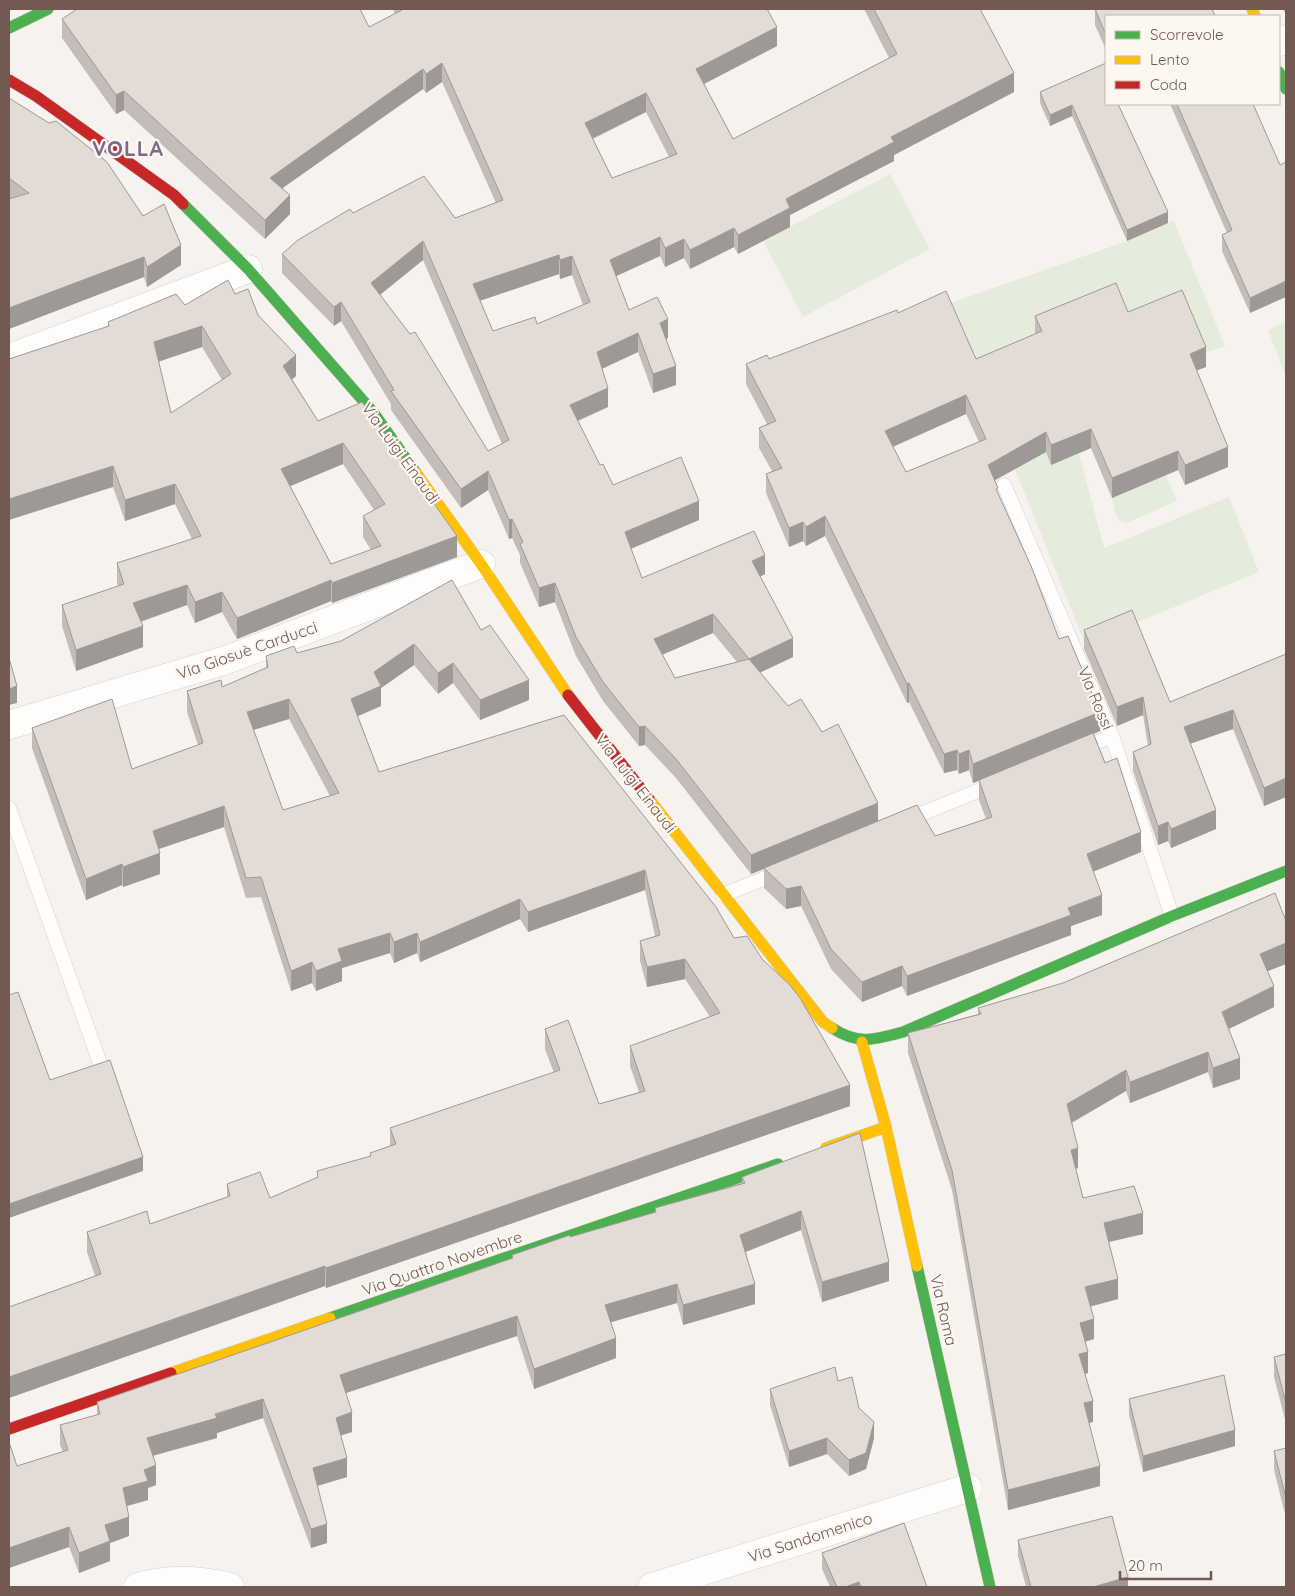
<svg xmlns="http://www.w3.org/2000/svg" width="1295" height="1596" font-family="Quicksand,sans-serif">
	<rect width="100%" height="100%" fill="#f6f3ee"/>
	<path fill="#e6ecdb" d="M890,174L930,249L803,317L763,241Z
		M1174,221L1225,346L1030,414L1051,464L1079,453L1104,548L1229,497L1259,572L1085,644L1015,469L945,305L1127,241Z
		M1286,322V377L1268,330Z
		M1166,475L1177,501L1126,523C1115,522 1114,507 1112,498Z"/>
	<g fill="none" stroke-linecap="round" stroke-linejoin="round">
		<g stroke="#d6d0cc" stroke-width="15">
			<path id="lane" d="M1004,485L1112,736L1172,916
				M1080,749L1112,736
				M9,808L100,1063
				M906,820L995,784
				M723,895L780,872"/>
		</g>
		<g stroke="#d6d0cc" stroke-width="29">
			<path id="street" d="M1279,42L1286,39
				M9,358L248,269
				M9,725L226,660L481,564
				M138,1587C169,1578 199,1579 230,1587
				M652,1587L968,1488"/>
		</g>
		<g stroke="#d6ceca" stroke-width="12">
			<path id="fast" d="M9,28L48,9
				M1279,72L1286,89
				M183,204L248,269L373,412L416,473
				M832,1028C858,1045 874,1040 903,1032L1172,916L1286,871
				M917,1266L990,1587
				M330,1318L778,1164"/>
		</g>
		<g stroke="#d6ceca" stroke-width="12">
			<path id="slow" d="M1252,9L1255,16
				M416,473L481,564L568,695
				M649,799L823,1022L832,1028
				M862,1042L886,1127L917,1266
				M826,1148L886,1127
				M171,1373L330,1318"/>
		</g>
		<g stroke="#d6ceca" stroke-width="12">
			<path id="jam" d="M9,80L36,96L174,195L183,204
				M568,695L649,799
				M9,1429L171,1373"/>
		</g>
		<use href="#lane" stroke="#fefdfc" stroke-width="14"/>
		<use href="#street" stroke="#fefdfc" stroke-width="28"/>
		<use href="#fast" stroke="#4caf50" stroke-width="11"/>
		<use href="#slow" stroke="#ffc107" stroke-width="11"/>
		<use href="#jam" stroke="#c62828" stroke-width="11"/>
	</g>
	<path fill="#c3bcb8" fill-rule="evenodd" d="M393,9H767L777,46L704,84L733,139L889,58L864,9H980L1014,92L894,155V161L790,215V227L738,254L734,247L690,269L684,258L665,267L660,256L616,276L629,310L668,338L666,339L676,385L653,393L638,352L602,369L608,407L578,421L600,465L613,485L699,520L631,549L642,578L765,574L760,577L793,657L760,672L878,821L935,836L986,819L979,800V781L973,783L969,770L959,774L957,770L944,773L909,702L907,703L825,536L806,546L803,541L789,547L766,493V474L772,471L759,448V428L767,424L746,384V364L769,359L898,313L976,359L1035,334V316L1128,312L1206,367L1197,370L1228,467L1185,485L1178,470L1112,498L1091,448L1051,465L1046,452L995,480L998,494L1059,639L1100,731L1094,734L1141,852L1093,872L1102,915L1071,926V935L907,996L902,986L862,1002L831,969L801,906L786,909L764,888V869L751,874L676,778L645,745L639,746L603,701L576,656L555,602L539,607L520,563V555L512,538L509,539L488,490L461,508L391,410V404L341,321L334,326L282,273V254L353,213L455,218L496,203L442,82L426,93L423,89L282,188L290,214L265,239L124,110L116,114L62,38V19L369,27L395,14ZM646,112L669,157L612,178L593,139ZM423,260L502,444L488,451L380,295ZM559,274L560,279L572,275L583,305L537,324L493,331L480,301ZM966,414L979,442L906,472L893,447ZM713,633L737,662L675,678L662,655Z
		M1095,9L1106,16V50L1095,25Z
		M1283,9H1286V16Z
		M1040,92L1106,104L1168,223L1127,241L1072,116L1050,126L1040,103Z
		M9,98L143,216L181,265L147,287L144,277L9,329V199H10L9,198Z
		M1170,104H1253L1250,313L1222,251V235L1227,233Z
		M235,294L258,315L296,376L292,379L318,421L362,402L457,557L332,603L331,601L237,639L222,612L195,623L187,605L141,622L143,647L76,671L62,626V605L118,586L117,584V563L192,539L175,504L125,521L113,487L108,322ZM202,347L222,380L171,413L158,362ZM343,464L374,510L363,516V537L371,550L331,564L290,486Z
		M481,630L529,700L480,720L453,683L438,694L414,665L381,688V706L358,716L379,772L564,715L734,938L850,1106L326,1288L325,1286L9,1398V1307L95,1276L87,1252V1232L150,1224L227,1197V1184L270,1198L317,1178V1171L370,1157V1153L390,1146V1128L554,1073L545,1049V1029L599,1104L639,1092L630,1066V1046L710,1017L685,979L647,987L640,961V941L655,936L645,890L528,932L520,919L420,962L417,953L394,963L390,953L342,968V981L316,991L312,983L291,991L261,897L246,898L224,827L158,849L160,874L123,887L122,885L86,900L32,748V728L132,769L198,745L187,712V691L222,687L266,668V656L297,653ZM289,719L330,796L283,810L253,730Z
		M1084,630L1170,702L1286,654V797L1264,806L1233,729L1190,743L1216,829L1171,848L1168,841L1158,845L1133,771V752L1148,746L1143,715L1117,726L1084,649Z
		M1286,921V964L1267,971L1274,1007L1229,1029L1240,1079L1213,1088L1208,1072L1130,1103L1126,1091L1072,1123L1078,1168L1076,1169L1083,1198L1143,1234L1109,1242L1118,1299L1091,1306L1094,1339L1085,1342L1088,1373L1085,1374L1093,1422L1089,1423L1100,1486L1008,1510L952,1190L908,1053V1033L978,1014V1008Z
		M860,1133L889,1281L822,1302L801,1230L746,1252L755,1304L683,1325L677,1303L611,1322L616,1358L534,1389L517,1336L346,1393L352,1432L341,1435L347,1477L318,1486L327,1543L311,1548L263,1418L217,1433V1438L153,1456L156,1485L148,1488V1500L127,1506L129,1536L110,1543V1561L79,1573L69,1547L9,1568V1442L17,1466L63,1452L60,1445V1425L97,1415V1402L512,1258V1255L655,1212V1208L742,1183V1177Z
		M1286,1354V1423L1274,1377V1357Z
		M838,1381L859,1408L874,1438L866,1469L849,1476L827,1454L789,1467L770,1405V1389Z
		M1129,1399L1235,1446L1143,1472L1129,1415Z
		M1286,1448V1518L1274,1470V1451Z
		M1018,1540L1128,1587H1026L1018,1556Z
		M822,1553L927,1587H830L822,1569Z"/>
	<path fill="#9f9996" d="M777,27V46L696,88V69Z
		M442,63V82L426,93V74Z
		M423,69V89L270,197V178Z
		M1014,73V92L894,155V161L790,215V227L738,254V235L786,199L891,137Z
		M124,91V110L116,114V95Z
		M646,93V112L585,142V123Z
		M1072,105V116L1050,126V115Z
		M290,195V214L265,239V220Z
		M1168,212V223L1127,241V230Z
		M734,228V247L690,269V250Z
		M660,237V256L610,279V260Z
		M684,239V258L665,267V248Z
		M423,241V260L371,302V283Z
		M181,245V265L147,287V267Z
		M559,255V274L473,303V284Z
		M572,256V275L560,279V260Z
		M144,257V277L9,329V308Z
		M1286,281V297L1250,313V298Z
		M341,302V321L334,326V307Z
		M668,319V338L660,342V323Z
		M202,326V347L154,363V342Z
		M638,333V352L597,371V352Z
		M1206,347V367L1190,373V354Z
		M296,355V376L283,387V366Z
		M676,366V385L653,393V374Z
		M608,388V407L570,424V405Z
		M966,395V414L885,450V431Z
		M1091,429V448L1051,465V445Z
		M1046,432V452L988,484V465Z
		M343,443V464L281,490V469Z
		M1228,447V467L1185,485V465Z
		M1178,451V470L1112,498V478Z
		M113,466V487L9,520V499Z
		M488,471V490L461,508V489Z
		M175,484V504L125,521V500Z
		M699,501V520L625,551V532Z
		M825,516V536L806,546V527Z
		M512,519V538L509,539V520Z
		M803,522V541L789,547V528Z
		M457,536V557L332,603V583Z
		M765,555V574L752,580V561Z
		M331,580V601L237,639V618Z
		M555,583V602L539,607V588Z
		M187,585V605L133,624V603Z
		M222,592V612L195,623V602Z
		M713,614V633L654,658V639Z
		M143,626V647L76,671V650Z
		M793,638V657L749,678V659Z
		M414,644V665L381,688V706L351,719V699L374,672Z
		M453,663V683L438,694V673Z
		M529,680V700L480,720V700Z
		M909,683V702L907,703V684Z
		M17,686V703L9,705V689Z
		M1143,697V715L1117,726V707Z
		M289,699V719L247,732V712Z
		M1233,710V729L1184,746V727Z
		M1100,712V731L973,783V764Z
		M645,726V745L639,746V727Z
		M957,750V770L944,773V754Z
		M969,750V770L959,774V754Z
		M1286,778V797L1264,806V788Z
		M878,803V822L751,874V855Z
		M224,806V827L153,851V831Z
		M1216,810V829L1171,848V829Z
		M1168,822V841L1158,845V826Z
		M1141,832V852L1087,874V854Z
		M160,853V874L123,887V867Z
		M122,864V885L86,900V879Z
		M645,870V890L528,932V912Z
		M801,886V906L786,909V889Z
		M1102,895V915L1071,926V935L907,996V976L1068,908Z
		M520,899V919L420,962V942Z
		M390,933V953L342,968V981L316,991V971L338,949Z
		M417,933V953L394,963V942Z
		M1286,943V964L1260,974V954Z
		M685,959V979L647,987V967Z
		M312,962V983L291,991V971Z
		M902,966V986L862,1002V982Z
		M1274,986V1007L1222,1032V1012Z
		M1208,1052V1072L1130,1103V1082Z
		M1240,1058V1079L1213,1088V1068Z
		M1126,1070V1091L1067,1125V1104Z
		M850,1085V1106L326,1288V1268Z
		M1078,1148V1168L1071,1170V1150Z
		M143,1157V1171L9,1218V1204Z
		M801,1211V1230L740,1254V1235Z
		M1143,1213V1234L1104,1243V1223Z
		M889,1262V1281L822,1302V1282Z
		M325,1266V1286L9,1398V1377Z
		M1118,1279V1299L1085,1308V1287Z
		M677,1284V1303L605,1324V1305Z
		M755,1284V1304L683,1325V1305Z
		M517,1316V1336L340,1395V1375Z
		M1094,1319V1339L1080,1343V1323Z
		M616,1338V1358L534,1389V1369Z
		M1088,1352V1373L1079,1375V1354Z
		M263,1399V1418L217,1433V1438L147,1457V1438Z
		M1093,1401V1422L1084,1424V1403Z
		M352,1412V1432L336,1437V1418Z
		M874,1422V1438L866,1469L849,1476V1460Z
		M1235,1430V1446L1143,1472V1456Z
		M827,1438V1454L789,1467V1451Z
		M347,1458V1477L313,1487V1468Z
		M156,1465V1485L148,1488V1500L123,1507V1488L144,1470Z
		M1100,1466V1486L1008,1510V1490Z
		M129,1517V1536L110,1543V1561L79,1573V1553L105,1525Z
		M327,1524V1543L311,1548V1529Z
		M69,1527V1547L9,1568V1548Z
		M1128,1577V1587H1093Z
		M859,1582V1587H845Z"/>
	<path fill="#e3dbd6" stroke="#9f9996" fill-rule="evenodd" d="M77,9H360L369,27L402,10V9H767L777,27L696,69L733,139L897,54L874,9H980L1014,73L891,137L894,142L786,199L790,208L738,235L734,228L690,250L684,239L665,248L660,237L610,260L629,310L657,297L668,319L660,323L676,366L653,374L638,333L597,352L608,388L570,405L600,465L603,464L613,485L681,457L699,501L625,532L642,578L754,531L765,555L752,561L793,638L749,659L788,706L801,699L822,732L838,724L878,803L751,855L676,759L645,726L639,727L603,682L576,637L555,583L539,588L520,544L523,542L512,519L509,520L488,471L461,489L391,391L394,390L341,302L334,307L282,254L298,240L350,209L353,213L424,176L455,218L503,200L442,63L426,74L423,69L270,178L290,195L265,220L124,91L116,95L62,19ZM646,93L677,154L612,178L585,123ZM423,241L509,440L488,451L415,332L410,334L371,283ZM559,255L560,260L572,256L590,302L537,324L535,317L493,331L473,284ZM713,614L749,659L675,678L654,639Z
		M1095,9H1212L1215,16H1106V35Z
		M1106,63V104H1118L1168,212L1127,230L1072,105L1050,115L1040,92Z
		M9,98L49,123L56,121L107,162L143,216L164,204L181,245L147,267L144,257L9,308V199L29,193L9,178Z
		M1177,104H1253L1280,165L1286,162V281L1250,298L1222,235L1232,230Z
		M228,280L235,294L248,289L258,315L296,355L283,366L318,421L362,402L457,536L332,583L331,580L237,618L222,592L195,602L187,585L133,603L143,626L76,650L62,605L124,584L117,563L201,536L175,484L125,500L113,466L9,499V359L109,326L108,322L176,294L185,305ZM202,326L231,374L171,413L154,342ZM343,443L385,504L363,516L381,546L331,564L281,469Z
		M1116,283L1128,312L1182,290L1206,347L1190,354L1228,447L1185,465L1178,451L1112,478L1091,429L1051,445L1046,432L988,465L998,488L996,489L1031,566L1059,639L1068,636L1100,712L973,764L969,750L959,754L957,750L944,754L909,683L907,684L825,516L806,527L803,522L789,528L766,474L782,468L759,428L776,421L746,364L767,355L769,359L897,310L898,313L946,291L976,359L1042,331L1035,316ZM966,395L986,439L906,472L885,431Z
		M452,580L481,630L490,625L529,680L480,700L453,663L438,673L414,644L374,672L381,686L351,699L379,772L564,715L716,907L734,938L747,936L763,960L789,984L800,998L850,1085L326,1268L325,1266L9,1377V1307L101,1274L87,1232L147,1211L150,1224L230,1196L227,1184L260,1172L270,1198L318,1177L317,1171L371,1156L370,1153L396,1144L390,1128L560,1070L545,1029L568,1020L599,1104L645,1091L630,1046L720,1013L685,959L647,967L640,941L660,935L645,870L528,912L520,899L420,942L417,933L394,942L390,933L338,949L342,961L316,971L312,962L291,971L261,877L246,878L224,806L153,831L160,853L123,867L122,864L86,879L32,728L112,699L132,769L203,743L187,691L221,680L222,687L268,667L266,656L294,646L297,653L341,641ZM289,699L339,793L283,810L247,712Z
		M1132,610L1170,702L1286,654V778L1264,788L1233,710L1184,727L1216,810L1171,829L1168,822L1158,826L1133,752L1151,744L1143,697L1117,707L1084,630Z
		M9,658L17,686L9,689Z
		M1093,733L1105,763L1117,758L1141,832L1087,854L1102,895L1068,908L1071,915L907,976L902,966L862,982L831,949L801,886L786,889L764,868L917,805L935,836L992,817L979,780Z
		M1275,893L1286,921V943L1260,954L1274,986L1222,1012L1240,1058L1213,1068L1208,1052L1130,1082L1126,1070L1067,1104L1078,1148L1071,1150L1083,1198L1134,1186L1143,1213L1104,1223L1118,1279L1085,1287L1094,1319L1080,1323L1088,1352L1079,1354L1093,1401L1084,1403L1100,1466L1008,1490L952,1170L908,1033L981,1014L978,1008L1063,983Z
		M18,992L50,1080L110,1060L143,1157L9,1204V995Z
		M860,1133L889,1262L822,1282L801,1211L740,1235L755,1284L683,1305L677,1284L605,1305L616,1338L534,1369L517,1316L340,1375L352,1412L336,1418L347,1458L313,1468L327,1524L311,1529L263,1399L215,1414L217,1418L147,1438L156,1465L144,1470L148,1481L123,1488L129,1517L105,1525L110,1541L79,1553L69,1527L9,1548V1442L17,1466L68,1450L60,1425L100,1414L97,1402L513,1258L512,1255L570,1235V1237L656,1212L655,1208L745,1183L742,1177Z
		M1286,1354V1403L1274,1357Z
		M835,1367L838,1381L852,1377L859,1408L874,1422L866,1453L849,1460L827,1438L789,1451L770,1389Z
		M1224,1375L1235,1430L1143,1456L1129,1399Z
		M1286,1448V1498L1274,1451Z
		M1112,1516L1128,1577L1093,1587H1031L1018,1540Z
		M904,1523L927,1587H861L859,1582L845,1587H837L822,1553Z"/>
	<g text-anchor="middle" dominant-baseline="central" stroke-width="4.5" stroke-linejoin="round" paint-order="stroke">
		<g font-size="16" fill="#725951" stroke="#fdf7f1">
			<text transform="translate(401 453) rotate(54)">Via Luigi Einaudi</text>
			<text transform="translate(247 650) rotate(-19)">Via Giosuè Carducci</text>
			<text transform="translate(1096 698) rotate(67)">Via Rossi</text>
			<text transform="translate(636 783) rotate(52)">Via Luigi Einaudi</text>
			<text transform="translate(442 1263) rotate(-19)">Via Quattro Novembre</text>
			<text transform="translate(944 1310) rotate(77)">Via Roma</text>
			<text transform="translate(810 1537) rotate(-18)">Via Sandomenico</text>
		</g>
		<g font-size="21" font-weight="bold" letter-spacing="1" fill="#7d698d" stroke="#fdf7f1">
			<text x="128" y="148">VOLLA</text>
		</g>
	</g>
	<rect width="1295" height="1596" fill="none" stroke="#725951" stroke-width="20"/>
	<rect x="1105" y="15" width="175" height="90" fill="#fdf7f1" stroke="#c5b8b1"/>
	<rect x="1115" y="31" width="25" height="8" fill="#4caf50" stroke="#c5b8b1"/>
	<text x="1150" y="40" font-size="15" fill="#725951">Scorrevole</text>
	<rect x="1115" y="56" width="25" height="8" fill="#ffc107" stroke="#c5b8b1"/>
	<text x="1150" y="65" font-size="15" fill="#725951">Lento</text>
	<rect x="1115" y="81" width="25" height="8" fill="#c62828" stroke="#c5b8b1"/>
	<text x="1150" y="90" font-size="15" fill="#725951">Coda</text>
	<path d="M1120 1571v8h91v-8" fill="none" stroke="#725951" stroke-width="2.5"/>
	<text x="1128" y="1571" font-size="15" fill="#725951" stroke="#fdf7f1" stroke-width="4" paint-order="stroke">20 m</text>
</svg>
